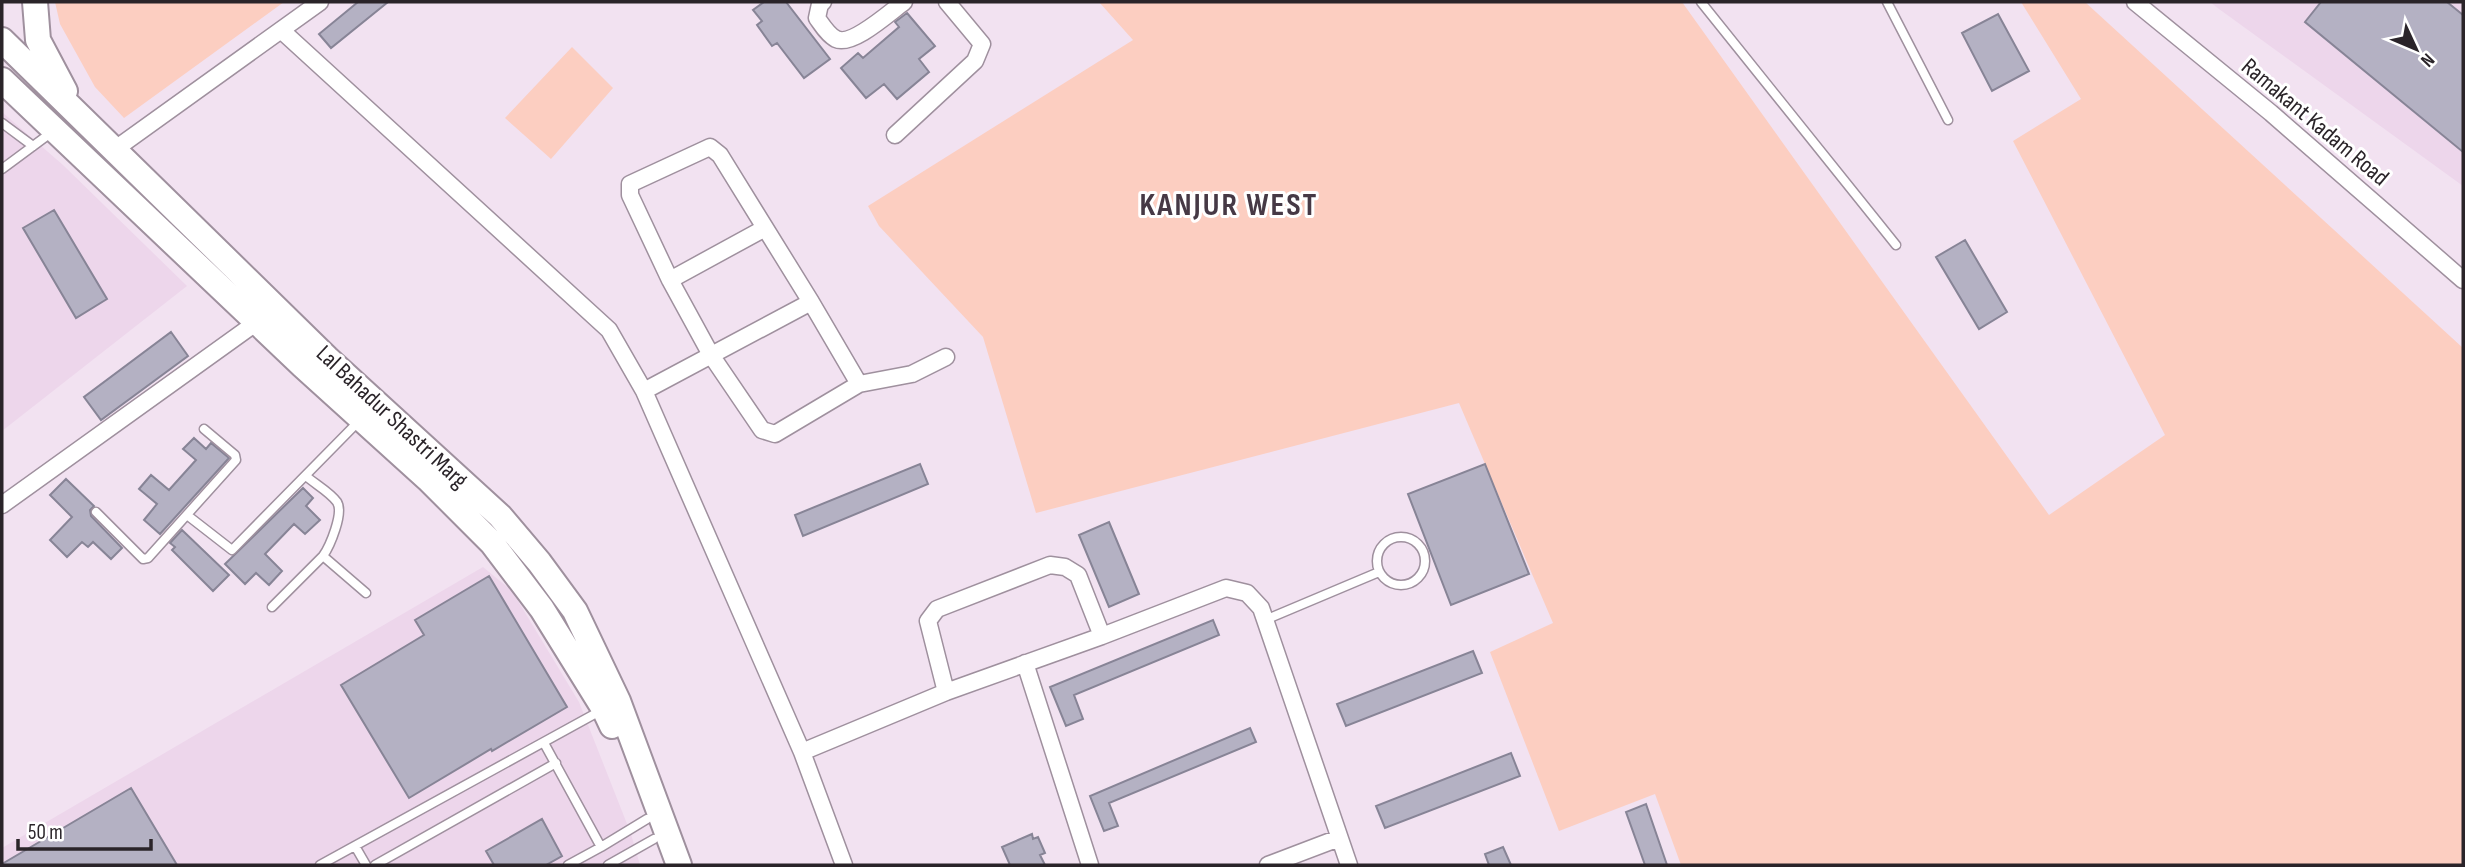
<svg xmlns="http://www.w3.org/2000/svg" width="2465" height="867" font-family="'Sofia Sans Condensed',sans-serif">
	<rect width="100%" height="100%" fill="#f2e2f1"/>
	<path fill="#edd6eb" d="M2210,2H2463V186L2219,9Z
		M2,112L63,165L187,286L2,431Z
		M483,567L512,591L579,702L631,834L640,865H2V848Z"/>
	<path fill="#fccec1" d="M55,2H284L124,118L95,87L60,24Z
		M1099,2H1682L2049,515L2165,435L2013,141L2081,99L2021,2H2085L2463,348V865H1681L1655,794L1559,831L1490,652L1553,623L1459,403L1036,513L983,337L879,226L868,206L1133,40Z
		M572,47L613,88L551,159L505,118Z"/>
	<path fill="#b4b1c3" stroke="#878496" stroke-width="2" d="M358,2H388L331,48L319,34Z
		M764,2H786L830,59L804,78L777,43L772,46L757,25L762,21L753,10Z
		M2321,2H2447L2463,15V152L2305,22Z
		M907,13L935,46L919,59L929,72L897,99L884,84L866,98L841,68L858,53L863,58L899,27L895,22Z
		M1998,14L2029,71L1992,91L1962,33Z
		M54,210L107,299L76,318L23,228Z
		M1965,240L2007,312L1979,329L1936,257Z
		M171,332L188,356L101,420L84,397Z
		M194,438L206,449L211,443L229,458L160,534L144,520L157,504L139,489L151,475L169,490L196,460L183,449Z
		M920,464L928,484L803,536L795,515Z
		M1485,464L1529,574L1451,605L1408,494Z
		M66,479L94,506L90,510L91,516L122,548L111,559L93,542L88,547L82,542L67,557L50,540L72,517L50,495Z
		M303,488L313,498L306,506L320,520L305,534L294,524L265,554L282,571L269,585L256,573L245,584L225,564Z
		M1109,522L1139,594L1109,607L1079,535Z
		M182,530L229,575L213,591L172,550L175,547L170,543Z
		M489,576L567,707L492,751L491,749L409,798L341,685L424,635L415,620Z
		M1213,620L1219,635L1074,695L1083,719L1066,726L1050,687Z
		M1473,651L1482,673L1346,726L1337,704Z
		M1250,728L1256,742L1109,803L1118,826L1104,831L1090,796Z
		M1511,753L1520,776L1385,828L1376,806Z
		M131,788L177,865H2V864Z
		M1646,804L1667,865H1645L1626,812Z
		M542,819L562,856L546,865H494L486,851Z
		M1032,834L1033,839L1038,837L1045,853L1040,855L1045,865H1010L1002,847Z
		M1503,847L1511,865H1489L1485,854Z"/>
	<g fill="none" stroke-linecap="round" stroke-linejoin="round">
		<g stroke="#9f909e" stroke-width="11">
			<path id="service" d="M1701,2L1896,245
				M1887,2L1948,120
				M2,123L33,146
				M2,169L52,132
				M306,476C315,484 330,492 337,502C344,513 330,546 323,556L366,593
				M96,512L143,559L148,558L236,460L235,455L204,429
				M187,515L232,550L359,421
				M1377 561a24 24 0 1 1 48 0a24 24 0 1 1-48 0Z
				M272,607L323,556
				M1265,620L1379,572
				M544,743L601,847L568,865
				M355,846L366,865
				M601,847L647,819
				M320,865L602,710
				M375,865L556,763
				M608,865L654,839"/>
		</g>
		<g stroke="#9f909e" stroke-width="19">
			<path id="minor" d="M823,2L820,4L817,18C822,25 828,35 836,39C852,47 890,12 904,2
				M2135,2L2271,113L2463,280
				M281,30L609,330L644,391L802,752L844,865
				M895,135L975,61L982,44L947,2
				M114,150L320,2
				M670,280L765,228
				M859,384L912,374L946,357
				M644,391L811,302L859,384L775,434L762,430L711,355L670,280L630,195V184L710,147L720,155L811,302
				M2,505L257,322
				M1025,663L1090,865
				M946,692L928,621L937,609L1050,565L1065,567L1078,575L1102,636
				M802,752L946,692L1102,636L1226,588L1247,593L1261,608L1349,865
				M1268,865L1339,838"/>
		</g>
		<g stroke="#9f909e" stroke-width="28">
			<path id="primary" d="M35,2L38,40L65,91
				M2,40L327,358L500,516L539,562L575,611L618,701L679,865
				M2,80L302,365L428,479L492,543L542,609L604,709L612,726"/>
		</g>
		<use href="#service" stroke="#fff" stroke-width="8"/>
		<use href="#minor" stroke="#fff" stroke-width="16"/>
		<use href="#primary" stroke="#fff" stroke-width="24"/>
	</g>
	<g text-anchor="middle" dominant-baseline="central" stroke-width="6" stroke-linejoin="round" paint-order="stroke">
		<g font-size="24" fill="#2a2429" stroke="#fff">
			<text transform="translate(2315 122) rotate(40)">Ramakant Kadam Road</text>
			<text transform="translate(392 417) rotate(43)">Lal Bahadur Shastri Marg</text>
		</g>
		<g font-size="32" font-weight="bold" letter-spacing="2" fill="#463945" stroke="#fff">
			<text x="1229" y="205">KANJUR WEST</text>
		</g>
	</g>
	<rect width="2465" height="867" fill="none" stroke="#2a2429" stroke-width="7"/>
	<g transform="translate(2416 49) rotate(134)" stroke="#ffffff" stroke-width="5" paint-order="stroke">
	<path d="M0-5L12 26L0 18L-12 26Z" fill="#2a2429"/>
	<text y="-10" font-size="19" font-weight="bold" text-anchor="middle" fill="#2a2429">N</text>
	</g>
	<path d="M18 839v10h133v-10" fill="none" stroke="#2a2429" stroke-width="3.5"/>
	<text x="28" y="839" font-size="21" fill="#2a2429" stroke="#ffffff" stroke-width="5" paint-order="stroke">50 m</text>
</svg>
